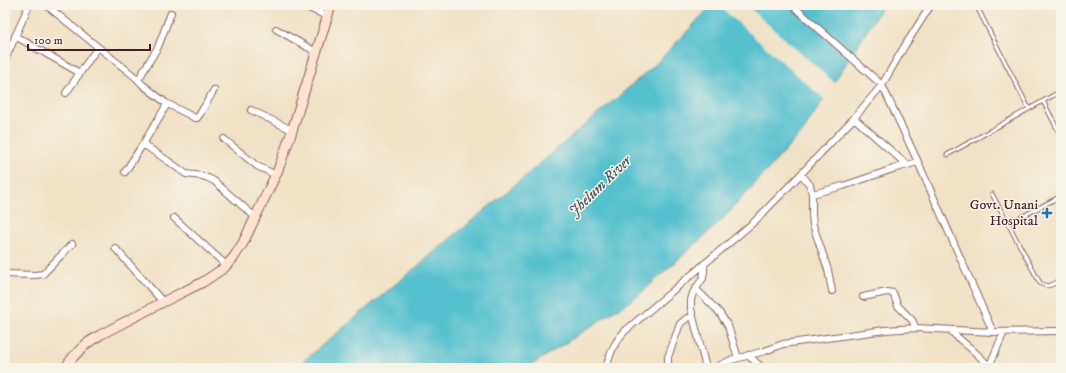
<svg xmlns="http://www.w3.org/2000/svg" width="1066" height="373" font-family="'IM FELL DW Pica',serif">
	<rect width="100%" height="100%" fill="#f7f3e8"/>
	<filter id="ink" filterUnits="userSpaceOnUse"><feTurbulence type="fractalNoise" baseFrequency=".025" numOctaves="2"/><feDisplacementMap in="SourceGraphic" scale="8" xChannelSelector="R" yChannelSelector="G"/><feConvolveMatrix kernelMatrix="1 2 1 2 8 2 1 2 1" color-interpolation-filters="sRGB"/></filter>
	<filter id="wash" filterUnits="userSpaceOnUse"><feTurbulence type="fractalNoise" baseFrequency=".012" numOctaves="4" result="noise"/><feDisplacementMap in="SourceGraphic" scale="16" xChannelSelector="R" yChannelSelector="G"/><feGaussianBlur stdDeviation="0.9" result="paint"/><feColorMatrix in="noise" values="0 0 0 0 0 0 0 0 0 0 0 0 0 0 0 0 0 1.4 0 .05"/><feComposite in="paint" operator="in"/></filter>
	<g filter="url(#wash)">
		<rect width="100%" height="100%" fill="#f0e2c6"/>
		<path fill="#54c0ce" stroke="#4f707c" d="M712,5H883L804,130L722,220L639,295L527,368H295L522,179L655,65Z"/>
		<path fill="#f0e2c6" d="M718,5H746L836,84L825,100Z"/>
	</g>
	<g filter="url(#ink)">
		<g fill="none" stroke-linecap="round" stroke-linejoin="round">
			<g stroke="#846361" stroke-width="5">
				<path id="lane" d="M977,7L1029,109
					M1043,101L1061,136
					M947,155L1061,91
					M992,194L1040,283C1048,289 1053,284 1061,280
					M1008,224L1061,196"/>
			</g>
			<g stroke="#846361" stroke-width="8">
				<path id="street" d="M46,5L134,76L143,85L166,103V106L143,144L171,163L186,174L202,176L208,178L214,181L255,217
					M302,5L327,16
					M792,5L882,85L918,162L993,332
					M276,29L316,52
					M15,36L80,73
					M5,60L29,5
					M138,80L158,47L171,13
					M66,93L98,47
					M166,103L195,118H197L200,114L214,90
					M251,110L292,130
					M854,118L907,165
					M224,139L257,166L276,175
					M125,172L143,144
					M801,174L810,185L812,194V214L813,225L828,270L832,291
					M812,194L843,186L893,169L918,162
					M174,218L226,265
					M115,248L163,302
					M704,264V271L703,278L693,293L691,300V309L706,368
					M5,274L35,275L43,274L72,244
					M696,289L719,312L728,326L738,358
					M863,297L887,292L893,293L898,306L912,320L916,328
					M950,330C962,343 979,353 990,368
					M748,355L762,368
					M989,367L1004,332
					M606,368C611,352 613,344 625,331L754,222L801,174L854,118L882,85L904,47L931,5
					M668,368V357L680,324L687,318L693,316
					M714,368L731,360L765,351L783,344L885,330L916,328L993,332L1061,331"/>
			</g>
			<g stroke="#846361" stroke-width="11">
				<path id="secondary" d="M65,368L73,357L86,344L100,335L163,302L203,282L224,268L234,257L243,243L278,170L291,134L331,5"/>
			</g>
			<use href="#lane" stroke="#fff" stroke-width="3"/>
			<use href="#street" stroke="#fff" stroke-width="6"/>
			<use href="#secondary" stroke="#fee3d2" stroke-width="9"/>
		</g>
	</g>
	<path fill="#1f6fb2" stroke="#f7f3e8" stroke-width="1.5" d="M1045 207h4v4h4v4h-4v4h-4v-4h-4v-4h4z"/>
	<g text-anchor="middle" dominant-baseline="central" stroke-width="3" stroke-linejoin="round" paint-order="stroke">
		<g font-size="14" fill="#4a1f2b" stroke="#f7f3e8" text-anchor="end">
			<text x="1038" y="205">Govt. Unani<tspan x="1038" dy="16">Hospital</tspan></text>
		</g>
		<g font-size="15" font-style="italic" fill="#4e5764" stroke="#f7f3e8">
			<text transform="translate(600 186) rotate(-44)">Jhelum River</text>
		</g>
	</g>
	<rect width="1066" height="373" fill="none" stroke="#f7f3e8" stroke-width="20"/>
	<path d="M28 44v6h122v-6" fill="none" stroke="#4a1f2b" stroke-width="2"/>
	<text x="34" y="44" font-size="12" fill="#4a1f2b" stroke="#f7f3e8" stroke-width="3" paint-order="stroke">100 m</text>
</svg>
